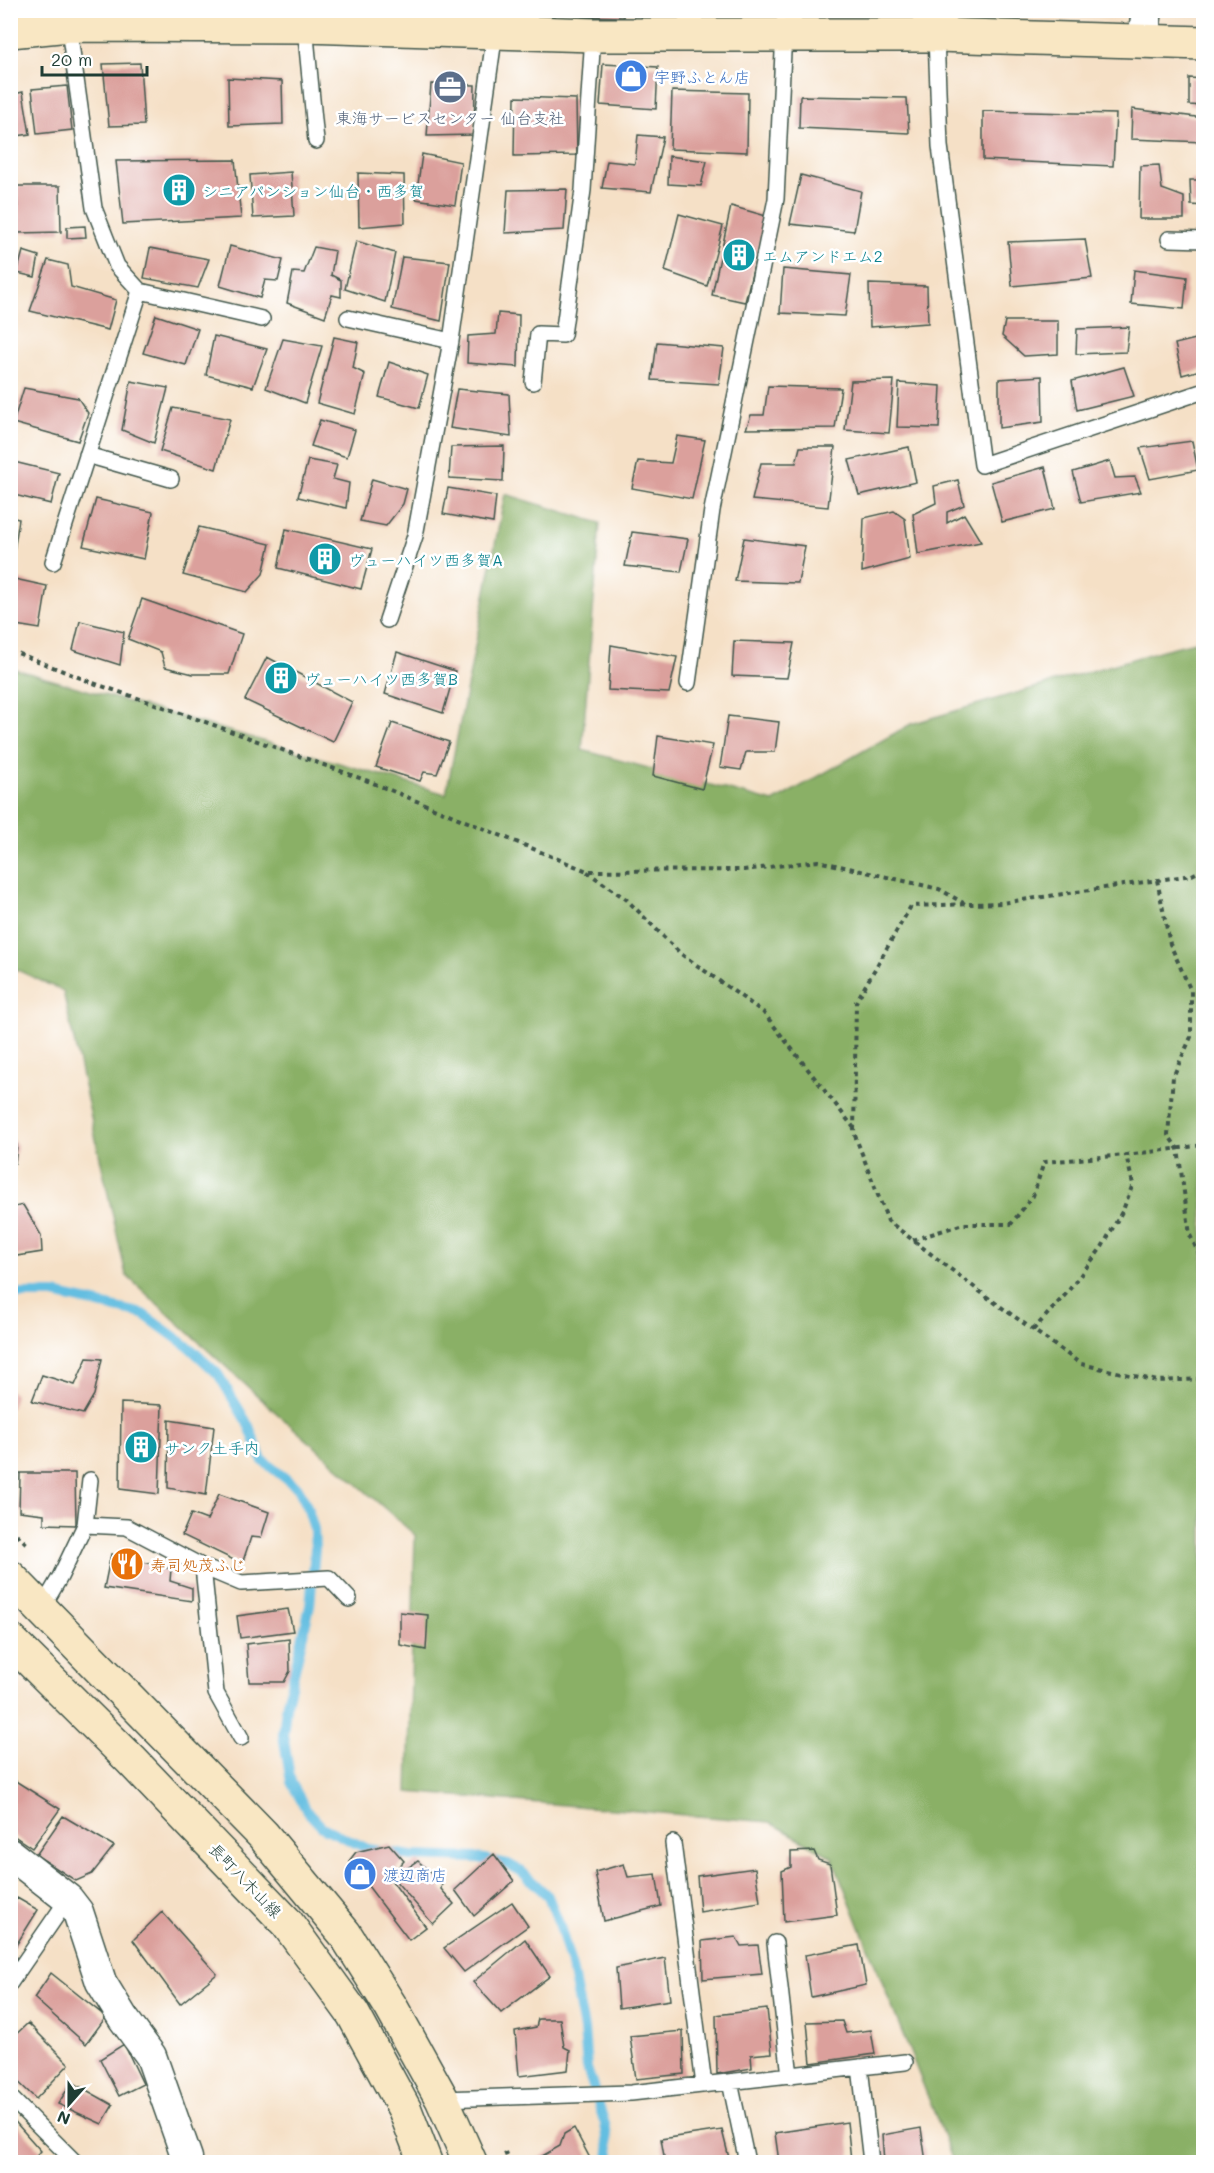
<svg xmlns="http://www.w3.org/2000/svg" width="1214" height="2173" font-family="Mali,'Klee One',sans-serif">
	<rect width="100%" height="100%" fill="#fff"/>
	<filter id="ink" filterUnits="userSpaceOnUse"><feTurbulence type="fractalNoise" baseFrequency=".0167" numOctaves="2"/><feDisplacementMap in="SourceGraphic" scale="12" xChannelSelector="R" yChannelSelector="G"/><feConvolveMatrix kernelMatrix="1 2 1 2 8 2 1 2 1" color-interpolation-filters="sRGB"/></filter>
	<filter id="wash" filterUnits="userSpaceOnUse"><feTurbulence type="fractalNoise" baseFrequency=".008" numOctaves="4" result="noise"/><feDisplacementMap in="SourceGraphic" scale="24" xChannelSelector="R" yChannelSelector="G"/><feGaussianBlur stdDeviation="1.35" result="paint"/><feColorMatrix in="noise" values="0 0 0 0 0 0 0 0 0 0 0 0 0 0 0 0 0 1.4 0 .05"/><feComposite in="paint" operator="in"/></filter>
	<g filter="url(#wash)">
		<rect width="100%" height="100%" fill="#f5e0c6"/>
		<path fill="#8ab066" stroke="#54764d" stroke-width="1.5" d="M505,494L600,523L582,750L773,802L911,724L1163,650L1203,640V2162H953L944,2137L832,1857L770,1822L408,1792L415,1535L272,1409L126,1275L63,991L11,967V668L446,794Z"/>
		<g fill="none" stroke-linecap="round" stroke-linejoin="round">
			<path stroke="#63bee1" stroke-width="10" d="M10,1294H54L143,1314L190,1348L218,1374L249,1426L262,1460L298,1488L307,1506L314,1529L315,1549L310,1606L286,1707L283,1735L291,1782L307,1811L322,1827L368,1849L412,1856L479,1858L508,1864L521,1871L548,1896L560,1926L572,1968L584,2029L587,2068L605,2124L611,2162"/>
		</g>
		<g id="blocks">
			<path fill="#dba09c" d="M583,10H624L623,17L583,16Z
				M737,10H774V15L737,12Z
				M140,63L144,125L109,126L103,64Z
				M603,64L658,67L656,109L600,105Z
				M228,78L282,81L283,124L229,126Z
				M1189,78L1204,79V106L1189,105Z
				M431,84L475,85L474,135L427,136Z
				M67,86L72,130L37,134L32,89Z
				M672,91L748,93L747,152L670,149Z
				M23,92L30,134L10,137V95Z
				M800,96L907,98L909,133L799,128Z
				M515,97L576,99L577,155L514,156Z
				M1132,109L1204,118V142L1131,139Z
				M983,111L1116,114L1113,166L983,160Z
				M638,135L663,137L651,192L602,188L607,161L635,164Z
				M422,154L461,162L455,205L416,199Z
				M669,156L707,161L701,186L668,184Z
				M235,160L241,218L123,224L116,161Z
				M1159,165L1162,189L1184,197V219H1139L1140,166Z
				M291,172L294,216L253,218L250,175Z
				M358,173L404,175L405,223L359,227Z
				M801,175L861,191L854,231L790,224Z
				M1190,180H1204V206L1191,205Z
				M17,186H60L61,232L18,233Z
				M567,189L564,230L505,233L508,190Z
				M731,206L766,216L745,302L712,295Z
				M679,214L723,226L707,286L665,271Z
				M85,226L86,237L67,238V227Z
				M1085,239L1092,278L1012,286L1008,242Z
				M356,241L395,253L385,302L345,289Z
				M230,246L283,260L278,281L265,280L260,298L220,286Z
				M314,247L335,251L331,275L341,280V297L332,295L325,317L287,303L293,272L304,273Z
				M150,248L209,259L198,288L144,278Z
				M23,251L39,256L35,277L17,273Z
				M402,257L450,262L441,321L392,309Z
				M48,260L68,265L71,287L116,300L108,330L30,311Z
				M783,269L851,275L845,316L780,313Z
				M1134,270L1187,277L1184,309L1131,304Z
				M869,284L927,286L928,323L870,327Z
				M498,313L519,315L518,367L467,363L468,336L496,334Z
				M156,315L198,329L186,365L143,353Z
				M1005,321H1058V354L1024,356L1002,336Z
				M1129,327L1126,352L1076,354L1077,329Z
				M214,336L267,349L253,387L206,375Z
				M334,337L358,342L353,368L365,374L355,414L317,403Z
				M1204,337V369L1182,375L1175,344Z
				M283,339L322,346L305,403L266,388Z
				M657,342L724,348L719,384L652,380Z
				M389,362L428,375L419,408L379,397Z
				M1124,367L1134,396L1077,410L1072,381Z
				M1042,376L1043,422L999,428V379Z
				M894,380L889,433L845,430L851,381Z
				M131,381L168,388L154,443L122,430Z
				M899,383L941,386L939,428L897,427Z
				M768,386L841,388L835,428L746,429L751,415H764Z
				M24,388L78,398L88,413L78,441L13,423Z
				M457,389L509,394L511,437L450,428Z
				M173,408L230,419L216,469L160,451Z
				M320,420L355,430L347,457L311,446Z
				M677,436L705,440L692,499L632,488L638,461L671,463Z
				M1192,441L1198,470L1150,479L1140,448Z
				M504,446L503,481L449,478L451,447Z
				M800,447H835L828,507L752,500L761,463H796Z
				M909,447L916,482L859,495L849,460Z
				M308,460L337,465L333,479L349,483L346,508L298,497Z
				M10,461L59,473L51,504L10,494Z
				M1110,461L1115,478L1135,477L1141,492L1081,502L1073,472Z
				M1045,467L1055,509L1002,522L991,482Z
				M372,479L407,489L403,504L386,526L360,521Z
				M958,480L964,505L947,512V523L964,514L981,542L918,554L913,514L936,503L934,486Z
				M448,488L496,496L493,523L443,514Z
				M96,499L153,512L144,559L83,546Z
				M894,511L905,519L910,559L862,572L864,518Z
				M10,517L19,519L12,564H10Z
				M199,527L270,544L263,574L247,592L183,575Z
				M286,529L372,549L361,589L278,568Z
				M632,532L688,539L681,572L625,566Z
				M744,538L805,546L798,583L735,581Z
				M10,578L47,586L40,629L10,624Z
				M142,599L242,634L229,674H193L165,667L161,652L128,639Z
				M80,621L124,632L120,665L73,650Z
				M734,641L794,643L787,678L732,676Z
				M611,645L677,657L669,693L608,690Z
				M397,652L455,671L443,713L385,694Z
				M267,657L352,702L333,742L245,700Z
				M728,716L779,722L775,752H746L741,770L720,767Z
				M392,723L449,742L437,774L424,772L420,781L376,767Z
				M658,736L713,745L702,789L653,776Z
				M10,1137L17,1145L15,1163L10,1164Z
				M23,1205L41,1235L42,1252L10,1257V1208Z
				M87,1358L102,1359L94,1395L83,1414L32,1401L42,1375L75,1385Z
				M10,1390L15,1395L11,1409H10Z
				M121,1403L162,1405L159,1494L120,1489Z
				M169,1420L214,1427L206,1495L168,1488Z
				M20,1473H75L76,1525L44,1524V1514L19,1511Z
				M219,1494L269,1512L261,1538L251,1537L242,1564L182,1535L191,1514L207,1520Z
				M111,1554L171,1569L170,1581L192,1588V1601L104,1588Z
				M288,1609L293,1631L240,1638L237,1616Z
				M400,1612L428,1615L426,1650L400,1645Z
				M289,1639L290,1671L284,1682H249L246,1644Z
				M14,1780L60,1809L32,1848L10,1833V1786Z
				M63,1816L114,1846L92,1874L76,1881L36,1855Z
				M389,1844L404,1861L389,1877L426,1927L409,1940L349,1861L356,1852Z
				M814,1851L818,1860L830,1864L837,1915L784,1922L782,1871L791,1867V1852Z
				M494,1854L514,1881L474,1916L455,1890Z
				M418,1861L442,1883L441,1889L454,1904L433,1924L393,1878Z
				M624,1864L628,1877L656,1874L661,1906L604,1921L595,1872Z
				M755,1868L760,1902L700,1912L697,1876Z
				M17,1898L38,1910L15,1947L10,1944V1909Z
				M512,1902L528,1926L464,1972L444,1948Z
				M162,1912L217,1974L180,2004L133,1940Z
				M736,1937L741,1946L758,1945L762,1974L703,1979L702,1941Z
				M525,1939L550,1976L501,2013L473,1982Z
				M859,1945L866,1985L811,1997L805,1955Z
				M665,1958L670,2000L619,2008L616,1968Z
				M51,1973L106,2017L86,2044L34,1998Z
				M767,2009L772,2053L751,2055L752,2068L717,2074L716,2015Z
				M538,2019H560L564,2047L570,2050L568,2070L519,2076L515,2031L536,2027Z
				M842,2021L846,2033L871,2030L875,2054L811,2063L807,2022Z
				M28,2023L69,2064L36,2099L10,2074V2040Z
				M683,2031L684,2074L636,2079L630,2036Z
				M124,2044L143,2084L119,2096L100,2059Z
				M72,2082L113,2105L102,2124L58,2104Z
				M10,2116L41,2151L31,2162H10Z
				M847,2122L851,2160L836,2162H779L775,2133Z
				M574,2128L592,2162H538L535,2160L560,2146L564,2134Z
				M921,2128L926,2162H884L882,2135Z
				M722,2130L730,2162H665L661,2139Z"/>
		</g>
	</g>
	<g filter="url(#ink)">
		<use href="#blocks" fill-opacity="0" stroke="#3f554a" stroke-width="1.5"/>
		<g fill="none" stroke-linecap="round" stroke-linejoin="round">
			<g stroke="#3f554a" stroke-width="18">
				<path id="lane" d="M305,26L316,141
					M936,35L940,146L982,465L1204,391
					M1169,239L1204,240
					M140,291L262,319
					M348,318L451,341
					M533,382L538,334L563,335L583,190L593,35
					M87,455L171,479
					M53,562L140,291L117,266L94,208L68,22
					M387,620L415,536L451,341L495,32
					M688,683L712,510L776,199L785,10
					M85,1525L127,1527L203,1567L216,1693L241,1738
					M203,1567L241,1583L329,1578L349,1599
					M42,1608L60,1577L85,1525L90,1480
					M673,1843L704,2085
					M775,1943L790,2076
					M10,1983L68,1899
					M860,2067L871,2162
					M730,2082L747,2162
					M10,2097L75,2162
					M442,2099L631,2093L905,2062"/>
			</g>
			<g stroke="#3f554a" stroke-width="33">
				<path id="street" d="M1143,40L1147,10
					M10,1854L68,1899L78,1912L101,1982L123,2018L151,2056L187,2158"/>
			</g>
			<g stroke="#3f554a" stroke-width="36">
				<path id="secondary" d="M10,31L69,25L305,26L593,35H936L1204,43
					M10,1577L263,1835L345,1934L391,2007L442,2099L470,2162
					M10,1640L131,1760L287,1923L353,2014L405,2110L425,2162"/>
			</g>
			<path stroke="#3f554a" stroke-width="4" stroke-dasharray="4.5 4.5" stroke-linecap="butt" d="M10,650L93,683L161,706L368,781L587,871L744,870L818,861L939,889L965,904
				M1204,869L1192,875L1002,903L911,906L856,1002L854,1133L888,1221L987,1297L1081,1364L1157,1381L1204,1379
				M587,872L626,899L681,954L763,1012L854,1128
				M1157,880L1170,944L1191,991V1037L1173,1077L1168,1135L1178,1149L1190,1235L1204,1265
				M913,1240L963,1224H1011L1033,1196L1044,1162L1126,1155
				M1033,1330L1066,1294L1102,1247L1123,1210L1133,1184L1126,1155L1204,1145
				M10,1528L29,1546
				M505,2152L509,2162"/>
			<use href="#lane" stroke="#fff" stroke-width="15"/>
			<use href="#street" stroke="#fff" stroke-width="30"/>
			<use href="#secondary" stroke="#f9e7c3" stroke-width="33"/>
		</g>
	</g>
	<defs>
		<g id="shop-disc" transform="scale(1.725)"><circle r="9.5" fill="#3f7fe0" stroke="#fff"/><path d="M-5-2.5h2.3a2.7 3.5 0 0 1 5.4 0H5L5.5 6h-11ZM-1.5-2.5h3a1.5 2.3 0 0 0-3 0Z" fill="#fff"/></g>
		<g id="office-disc" transform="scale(1.725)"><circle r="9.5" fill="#5c6f8a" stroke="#fff"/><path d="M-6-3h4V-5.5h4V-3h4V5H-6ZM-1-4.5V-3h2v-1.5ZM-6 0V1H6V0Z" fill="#fff"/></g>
		<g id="building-disc" transform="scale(1.725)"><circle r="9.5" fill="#0f9aa8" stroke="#fff"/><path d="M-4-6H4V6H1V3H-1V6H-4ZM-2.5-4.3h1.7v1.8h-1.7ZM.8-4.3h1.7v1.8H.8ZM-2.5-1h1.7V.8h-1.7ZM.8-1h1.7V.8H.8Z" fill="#fff"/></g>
		<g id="restaurant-disc" transform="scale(1.725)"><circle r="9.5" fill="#e8710a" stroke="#fff"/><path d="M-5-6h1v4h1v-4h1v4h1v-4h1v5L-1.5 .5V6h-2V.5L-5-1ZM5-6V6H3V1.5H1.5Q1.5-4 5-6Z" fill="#fff"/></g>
	</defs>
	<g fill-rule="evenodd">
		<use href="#shop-disc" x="631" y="76"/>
		<use href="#office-disc" x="450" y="87"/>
		<use href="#building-disc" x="179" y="190"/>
		<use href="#building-disc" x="739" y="255"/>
		<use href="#building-disc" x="325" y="559"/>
		<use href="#building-disc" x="281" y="678"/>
		<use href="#building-disc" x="141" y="1447"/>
		<use href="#restaurant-disc" x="127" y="1564"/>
		<use href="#shop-disc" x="360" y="1874"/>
	</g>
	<g text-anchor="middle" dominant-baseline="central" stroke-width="5" stroke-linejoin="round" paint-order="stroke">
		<g font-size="16" fill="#366cbe" stroke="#fff" text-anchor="start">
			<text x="654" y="76">宇野ふとん店</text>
			<text x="383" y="1874">渡辺商店</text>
		</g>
		<g font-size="16" fill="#4e5e75" stroke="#fff">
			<text x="450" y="117">東海サービスセンター 仙台支社</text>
		</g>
		<g font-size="16" fill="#0d838f" stroke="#fff" text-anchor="start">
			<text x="202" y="190">シニアパンション仙台・西多賀</text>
			<text x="762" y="255">エムアンドエム2</text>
			<text x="348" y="559">ヴューハイツ西多賀A</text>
			<text x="304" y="678">ヴューハイツ西多賀B</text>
			<text x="164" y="1447">サンク土手内</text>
		</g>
		<g font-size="16" fill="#c56008" stroke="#fff" text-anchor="start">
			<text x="150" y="1564">寿司処茂ふじ</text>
		</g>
		<g font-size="16" fill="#1f3d34" stroke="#fff">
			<text transform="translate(246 1880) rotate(46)">長町八木山線</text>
		</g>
	</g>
	<rect width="1214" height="2173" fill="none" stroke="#fff" stroke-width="36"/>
	<g transform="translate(69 2104) rotate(201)" stroke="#ffffff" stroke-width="4.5" paint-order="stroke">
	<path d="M0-4.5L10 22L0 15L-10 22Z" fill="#1f3d34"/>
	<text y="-9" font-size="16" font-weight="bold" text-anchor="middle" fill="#1f3d34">N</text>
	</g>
	<path d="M42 66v9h105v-9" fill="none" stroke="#1f3d34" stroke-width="3"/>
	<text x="51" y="66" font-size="18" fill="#1f3d34" stroke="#ffffff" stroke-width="4.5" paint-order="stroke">20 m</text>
</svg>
